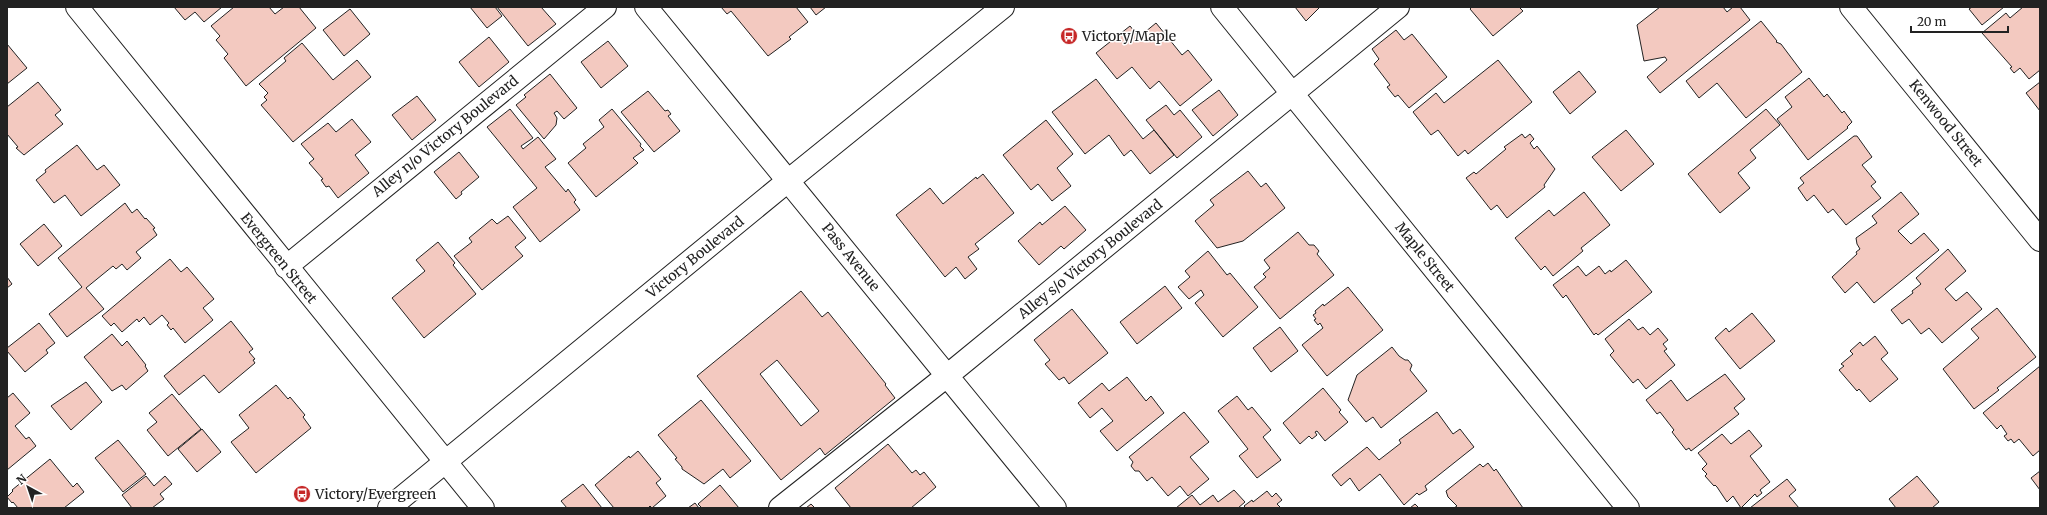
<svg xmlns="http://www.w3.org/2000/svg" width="2047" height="515" font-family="Merriweather,serif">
	<rect width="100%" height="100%" fill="#fff"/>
	<path fill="#f3c9c0" stroke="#222" fill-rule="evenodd" d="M174,7H222L204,22L195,12L185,20Z
		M234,7H269L275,14L284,7H299L316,28L246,86L224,58L228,54L216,40L220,36L211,26Z
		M470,7H495L502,16L487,28Z
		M497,7H541L556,24L528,46Z
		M721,7H796L808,22L789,37L791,39L768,56L731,11L727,14Z
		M810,7H826L816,15Z
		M1295,7H1320L1306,21Z
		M1472,7H1519L1523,11L1493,36L1470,9Z
		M1660,7H1723L1727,12L1733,7H1740L1750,20L1660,93L1647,77L1667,60L1665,57L1644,61L1637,25Z
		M1972,7H2004L1982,25L1969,9Z
		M2023,7H2040V70L2029,79L2020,68L2014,73L2010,68L2012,67L1982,33L2006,13L2010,18Z
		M350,9L370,34L344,56L323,30Z
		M1761,21L1777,41L1776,42L1781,44L1802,72L1746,118L1717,83L1699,98L1686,81Z
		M1156,23L1182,55L1188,50L1212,80L1180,106L1159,81L1150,89L1132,67L1117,79L1096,53L1130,26L1139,37Z
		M1396,30L1404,40L1412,34L1447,77L1409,108L1398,95L1395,97L1387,87L1390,85L1374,64L1379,59L1372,49Z
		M489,37L509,62L479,87L459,62Z
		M608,41L628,66L601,88L581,62Z
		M302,43L333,80L357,60L371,77L293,142L261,105L267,100L264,97L268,93L259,84L286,61L284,58Z
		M7,44L27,68L7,84Z
		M1498,60L1532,102L1468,154L1465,150L1458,156L1438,130L1431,135L1413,112L1436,93L1444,103Z
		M1579,71L1596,92L1570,114L1553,92Z
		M550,74L577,108L564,119L557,111L554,113L557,118L556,125L544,139L516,105L526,97L524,95Z
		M1809,78L1824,97L1827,94L1842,113L1844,111L1852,122L1847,127L1848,128L1808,160L1777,119L1792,107L1785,97Z
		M1096,79L1143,139L1154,130L1174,155L1150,174L1131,150L1124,156L1109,135L1085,154L1052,112Z
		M38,82L61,110L55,115L63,124L24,155L16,148L18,147L7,134V107Z
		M2040,82V111L2026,93Z
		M1219,90L1238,115L1213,136L1192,110Z
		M648,91L665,111L668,110L671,114L668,116L680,131L654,152L621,112Z
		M417,96L436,120L412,140L392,115Z
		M1166,105L1174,115L1180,110L1202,137L1177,158L1146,120Z
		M510,109L533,138L521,146L523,149L538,137L556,159L545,167L566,192L568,189L576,200L574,202L580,210L540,242L513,207L537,188L487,127Z
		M612,109L641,144L640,146L644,150L633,158L638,163L596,197L568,163L586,148L583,144L604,127L599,120Z
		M1766,109L1780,125L1750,150L1756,158L1738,173L1750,188L1720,213L1688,174Z
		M352,119L371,142L355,155L369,173L338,198L329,186L326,187L321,180L323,179L309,163L314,159L301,144L328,123L336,132Z
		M1046,120L1073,154L1057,168L1071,186L1052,201L1038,184L1031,190L1003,155Z
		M1626,130L1654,164L1621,191L1592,157Z
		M1522,134L1525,138L1530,134L1534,139L1530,143L1534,149L1537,146L1555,169L1544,185L1545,187L1507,218L1497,205L1491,210L1466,178L1474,172L1476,174L1506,149L1504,147Z
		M1854,136H1857L1872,157L1862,165L1876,182L1871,186L1881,198L1846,225L1833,209L1828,213L1814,195L1807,201L1798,188L1804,183L1800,178Z
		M77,145L97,170L104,165L120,185L81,216L65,195L54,203L36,180L46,172L45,170Z
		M459,152L479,177L461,192L462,194L456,199L434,172Z
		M1248,171L1261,187L1266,183L1285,208L1243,241L1217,248L1195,221L1214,205L1210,200Z
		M983,174L1014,213L975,244L979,249L968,257L977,269L965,279L956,267L945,277L896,215L930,188L943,204L976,177L977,179Z
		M1584,192L1610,225L1581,248L1583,251L1553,276L1545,266L1541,270L1515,238L1549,210L1554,216Z
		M1901,192L1919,214L1898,231L1911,244L1924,233L1939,250L1874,303L1857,282L1845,293L1832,277L1857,254L1856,252L1860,249L1857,244L1856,238L1877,223L1872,216Z
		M125,203L132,213L137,209L145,219L146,218L155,228L153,229L157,235L136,252L141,258L127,270L122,264L116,269L113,266L86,288L104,309L67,337L49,314L82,287L58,258Z
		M1065,206L1086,230L1064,249L1061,246L1039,265L1018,241L1040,222L1042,225Z
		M508,216L526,238L515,247L523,256L482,290L454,256L472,242L469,238L492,219L497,224Z
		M44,224L62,246L38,266L20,244Z
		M1298,232L1309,245H1314L1319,251L1317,254L1334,275L1280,319L1254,287L1266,277L1263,274L1270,268L1264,260Z
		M438,242L455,263L453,265L476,294L424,338L392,298L425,271L416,260Z
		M1948,249L1966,271L1945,289L1956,301L1967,292L1982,309L1942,343L1929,328L1921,334L1909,319L1902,324L1891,310L1913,293L1912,291L1921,284L1916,278Z
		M1208,251L1227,275L1230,273L1258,307L1223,337L1195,303L1204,295L1201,290L1189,299L1178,287L1190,277L1185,271Z
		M170,259L181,272L187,267L214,299L203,308L213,320L185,343L173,328L171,330L167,325L169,323L162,315L150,325L144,317L139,322L137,319L122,332L114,323L111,326L102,316Z
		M1626,260L1652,292L1598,335L1596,333L1594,335L1566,295L1563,298L1553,285L1578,266L1586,276L1599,266L1605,274L1610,270L1611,272Z
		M7,277L12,284L7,288Z
		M1165,286L1182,308L1137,344L1120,322Z
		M1348,287L1383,330L1327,376L1302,345L1323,328L1320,323L1318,325L1314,320L1316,319L1313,315L1316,313L1315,311L1323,304L1324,306Z
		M801,291L822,317L828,312L886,384L885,385L895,398L825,455L820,448L781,480L697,376ZM777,360L819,411L801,426L760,374Z
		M1997,308L2036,357L1997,388L1999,390L1974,409L1943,369L1979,338L1971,329Z
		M1072,309L1108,353L1069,384L1064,377L1059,380L1045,364L1050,360L1034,340Z
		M1752,313L1775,341L1740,369L1715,338L1726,328L1729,332Z
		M1629,319L1638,330L1643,327L1650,335L1658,328L1668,340L1663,344L1667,349L1664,351L1675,365L1646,389L1638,379L1633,383L1610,355L1614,351L1605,339Z
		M231,321L253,349L249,352L255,359L253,360L255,363L219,393L204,375L179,395L164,376Z
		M39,323L55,343L46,350L48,353L25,372L7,351V348Z
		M1280,327L1298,351L1271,372L1253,348Z
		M112,334L122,346L127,341L146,365L145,366L148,371L126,390L122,385L112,391L84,357Z
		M1875,336L1888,353L1881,359L1898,379L1870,402L1859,389L1857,391L1839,370L1844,366L1841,364L1853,354L1850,351L1860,342L1863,346Z
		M1392,347L1399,356L1405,360H1408L1412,365L1410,370L1427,391L1381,428L1373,417L1366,422L1348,400L1357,375Z
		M2040,366V450L2033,456L2019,439L2014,443L2011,439L2008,441L2004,436L2007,434L2001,425L1997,429L1983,413Z
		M1725,374L1745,399L1734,408L1739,414L1691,451L1689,448L1686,450L1672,432L1674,430L1660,412L1657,414L1646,400L1671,380L1687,401Z
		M1127,377L1146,401L1151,396L1164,413L1117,451L1100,431L1113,421L1102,408L1090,418L1078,403L1102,383L1109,391Z
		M86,382L102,402L71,430L51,406Z
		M276,385L288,399L290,397L305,415L303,417L311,428L256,473L231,442L249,428L239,415Z
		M1323,388L1341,410L1339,412L1348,422L1325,441L1317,431L1315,432L1317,435L1312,439L1309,436L1300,444L1283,423Z
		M13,393L30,413L15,426L26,439L29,437L36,446L7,470V398Z
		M172,394L201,429L168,456L147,430L157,422L149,413Z
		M1237,396L1248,410L1252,407L1271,430L1263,437L1281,460L1257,478L1239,456L1248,449L1218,411Z
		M701,400L751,461L730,478L723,469L704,484L682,469V467L675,459L677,458L658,435Z
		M1184,412L1209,442L1190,457L1209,479L1188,496L1180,486L1168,496L1152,477L1147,481L1139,471H1135L1131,466L1133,462L1129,457Z
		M1437,412L1453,434L1460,429L1474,447L1425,486L1427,490L1419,495L1417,493L1404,505L1380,474L1359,491L1350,478L1341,486L1332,475L1367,447L1379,460L1401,443L1399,440Z
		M202,429L221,452L197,472L178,449Z
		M1749,430L1762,446L1750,456L1770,482L1760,490L1762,493L1757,497L1755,494L1741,508L1733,496L1727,502L1717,487L1715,485L1714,486L1705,476L1707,474L1702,469L1707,464L1698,453L1722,434L1731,444Z
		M118,440L146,474L123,492L95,458Z
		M888,444L912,473L916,470L920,475L924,472L936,487L911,508H851L835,488Z
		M638,451L661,479L656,483L666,496L652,508L650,506L648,508H614L595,485L629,456L630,458Z
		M50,459L73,487L77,483L84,492L64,508H18L13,502L12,503L7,497L13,491L12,490Z
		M1488,463L1494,471L1496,469L1523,508H1454L1457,506L1448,497L1446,491L1480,464L1483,467Z
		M2040,471V490L2031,478Z
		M146,476L154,486L165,476L172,484L160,494L164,499L152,508H132L122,495Z
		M1917,476L1939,502L1932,508H1896L1889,499Z
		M1787,479L1796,490L1789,496L1799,508H1750Z
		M583,484L602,508H567L561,501Z
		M720,485L739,508H702L698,504Z
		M1234,490L1245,502L1238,508H1176L1192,495L1200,505L1213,495L1218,502Z
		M1267,491L1272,497L1276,493L1282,500L1277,504L1281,508H1246L1244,506L1252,500L1253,502Z
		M695,503L699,508H688Z
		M811,504L815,508H806Z
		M1415,504L1419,508H1410Z"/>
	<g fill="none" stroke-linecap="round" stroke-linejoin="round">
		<g stroke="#222" stroke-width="24">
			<path id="minor" d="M77,7L483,508
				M646,7L1055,508
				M1222,7L1628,508
				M1851,7L2040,240
				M286,267L605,7
				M780,508L948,375L1398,7"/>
		</g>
		<g stroke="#222" stroke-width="24">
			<path id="major" d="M389,508L789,180L1003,7"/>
		</g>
		<use href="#minor" stroke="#fff" stroke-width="22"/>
		<use href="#major" stroke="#fff" stroke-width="22"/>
	</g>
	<defs>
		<g id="bus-disc" transform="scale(0.9)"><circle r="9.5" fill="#c62828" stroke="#fff"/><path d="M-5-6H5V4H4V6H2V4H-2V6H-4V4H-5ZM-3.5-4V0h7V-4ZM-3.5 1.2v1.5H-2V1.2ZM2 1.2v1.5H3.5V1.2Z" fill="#fff"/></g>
	</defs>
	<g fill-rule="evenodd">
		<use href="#bus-disc" x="1069" y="36"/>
		<use href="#bus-disc" x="302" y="494"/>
	</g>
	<g text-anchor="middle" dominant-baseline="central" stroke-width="3" stroke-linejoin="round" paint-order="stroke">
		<g font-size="14" fill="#222" stroke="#fff" text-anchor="start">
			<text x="1082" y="36">Victory/Maple</text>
			<text x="315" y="494">Victory/Evergreen</text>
		</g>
		<g font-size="14" fill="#222" stroke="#fff">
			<text transform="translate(1946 123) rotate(51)">Kenwood Street</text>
			<text transform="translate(445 136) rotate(-39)">Alley n/o Victory Boulevard</text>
			<text transform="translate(695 257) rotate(-39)">Victory Boulevard</text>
			<text transform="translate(851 257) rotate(51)">Pass Avenue</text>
			<text transform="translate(1425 257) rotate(51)">Maple Street</text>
			<text transform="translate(279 258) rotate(51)">Evergreen Street</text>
			<text transform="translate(1090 259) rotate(-39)">Alley s/o Victory Boulevard</text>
		</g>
	</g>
	<rect width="2047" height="515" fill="none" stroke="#222222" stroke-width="16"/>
	<g transform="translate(28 487) rotate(320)" stroke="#ffffff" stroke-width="3" paint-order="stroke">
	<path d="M0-3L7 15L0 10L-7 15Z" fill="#222222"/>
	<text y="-6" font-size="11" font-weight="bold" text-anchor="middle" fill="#222222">N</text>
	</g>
	<path d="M1911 26v6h97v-6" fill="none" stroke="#222222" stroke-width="2"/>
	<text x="1917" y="26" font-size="12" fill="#222222" stroke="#ffffff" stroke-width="3" paint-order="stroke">20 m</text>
</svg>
